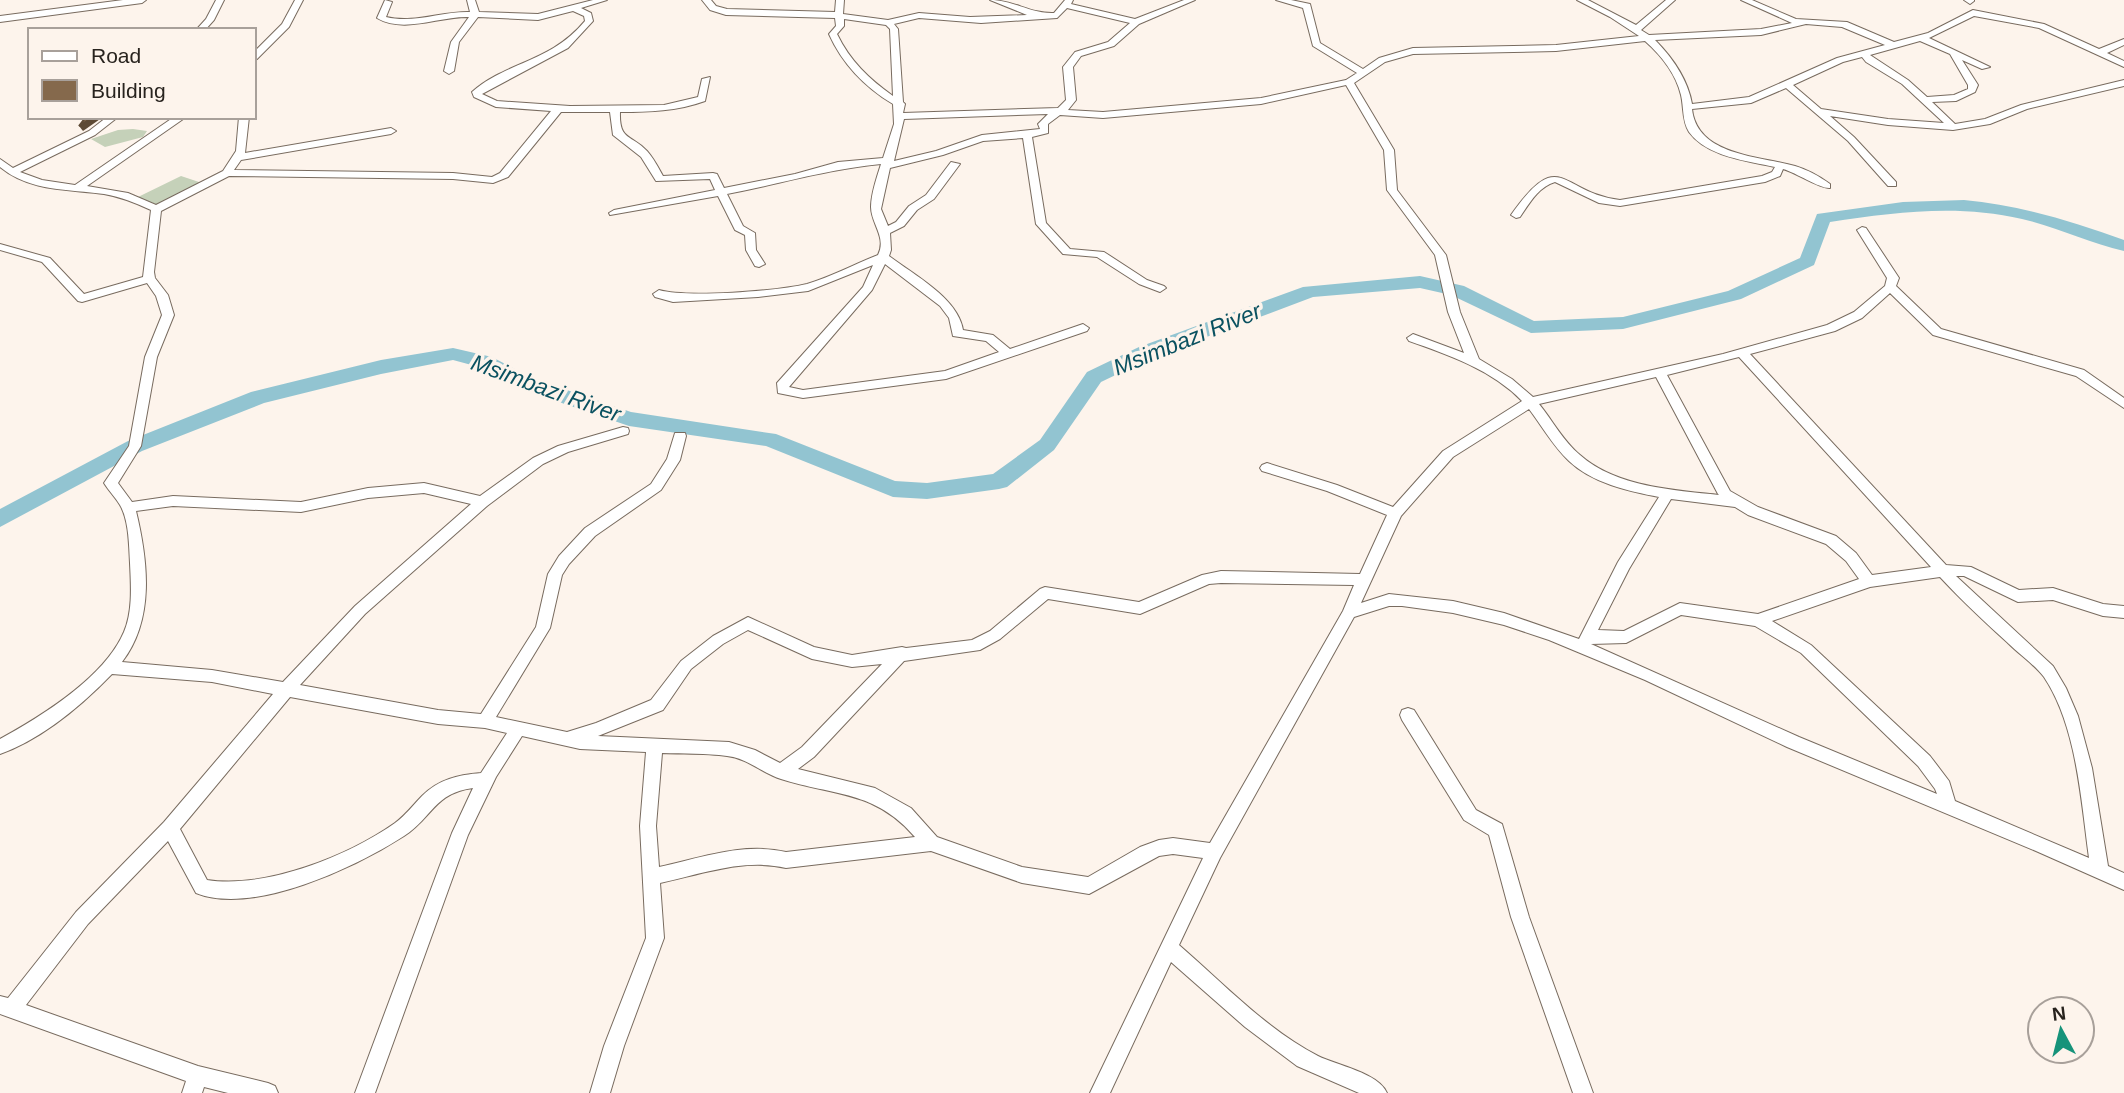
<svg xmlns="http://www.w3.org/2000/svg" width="2124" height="1093" font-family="Arial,sans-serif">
	<rect width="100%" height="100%" fill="#fdf4ec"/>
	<path fill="#c5d1b9" d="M133,129L147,131L143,137L105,147L91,139L118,130Z
		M181,176L202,183L158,205L138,197Z"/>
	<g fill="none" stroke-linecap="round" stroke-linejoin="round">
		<path fill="#92c4d1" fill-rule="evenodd" d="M1964,200C2019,205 2072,221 2124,240V251C2089,243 2057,227 2022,219C1958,204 1895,212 1830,222L1814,265L1741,299L1623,329L1531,333L1451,295L1420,288L1313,297L1153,357L1101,382L1054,450L1007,487L999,489L927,499L893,497L766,446L629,426L518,388L479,367L453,360L381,374L264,403L142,451L0,527V509L128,441L251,392L381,360L453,348L492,357L532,378L631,412L776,434L895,481L927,483L993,474L1040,440L1087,372L1139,347L1303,287L1420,276L1464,286L1534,321L1623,317L1728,291L1800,258L1817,214L1903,202Z"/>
		<g stroke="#786b5f" stroke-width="2">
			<path id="minor" d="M123,0H146L142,3L0,22V16Z
				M216,0H224L214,20L205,30H196L206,19Z
				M295,0H303L289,27L257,59L254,60V52L282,24Z
				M385,0L392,2L386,17C414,24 442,11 470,12L467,0H475L479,12L538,14L593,0H607L581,8L591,13L593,21L568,48L482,94L497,101L570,106L664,105L698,97L702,79L710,77L705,101C678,111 649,112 620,112C619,141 631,134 647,151C654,159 658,167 663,176L713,173L717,174L724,188L795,174L838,162L883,158L894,124L893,104C865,87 843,65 829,34L836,26L835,18L726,15L710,10L702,0H711L716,6L727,9L835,12L836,0H844L843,14L888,20L919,13L970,17L1027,15L990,0C1014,0 1030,14 1054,13L1065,0H1073L1071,4L1135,19L1184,0H1195L1139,24L1114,46L1081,56L1073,67L1076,100L1068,110L1103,112L1261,98L1346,80L1357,73L1313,46L1303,8L1276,0H1291L1310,4L1320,43L1363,69L1379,58L1413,48L1556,45L1639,36L1610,17L1577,0H1588L1636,25L1666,0H1675L1641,30L1649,35L1761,29L1792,23L1741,0H1752L1796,19L1847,22L1894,42L1928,33L1973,10L2044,24L2099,49L2124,39V45L2107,53L2124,61V67L2039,28L1974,16L1929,38L1990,67L1982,69L1962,60L1978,85L1975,92L1956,101L1932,102L1955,124L1985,119L2021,105L2124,80V86L2027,109L1990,124L1953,130L1888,125L1830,116L1854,137L1896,182V186H1888L1848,141L1786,88L1751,103L1692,109C1697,156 1760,156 1795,166C1808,170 1819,176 1830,184V188C1820,189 1797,173 1783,169L1780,176L1765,182L1620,206L1599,203L1555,182C1538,187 1529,204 1520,217L1516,218L1511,215C1561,144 1560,193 1620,200L1762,176L1772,172L1775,167C1748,161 1707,157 1689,132C1682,121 1684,108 1681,95C1676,74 1661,55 1645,41L1556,51L1413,54L1385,62L1354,83L1394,150L1397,190L1446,255L1460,312L1479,359L1512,379L1533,397L1723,354L1827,325L1854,312L1885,286L1887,278L1857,230L1862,227L1866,228L1899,278L1896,286L1941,329L2084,370L2124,398V408L2076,376L1933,335L1890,293L1862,318L1835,331L1750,354L1946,565L1971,567L2019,590L2053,588L2103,604L2124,606V618L2103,616L2053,600L2018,602L1964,576H1956L2053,666L2066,688L2078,716L2092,768L2108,866L2124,873V890L2036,851L1787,747L1645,680L1549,640L1504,625L1453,613L1402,606H1389L1354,617L1220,858L1179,945C1223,983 1266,1029 1318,1056C1336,1065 1379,1073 1387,1093H1359L1297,1066L1245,1027L1171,962L1110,1093H1090L1203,858L1173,854L1159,856L1089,894L1022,883L931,851L786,868C744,858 702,874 660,883L664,938L624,1046L610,1093H590L604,1046L646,938L640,826L646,752L580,749L522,736L496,777L468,835L375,1093H355L452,833L473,788C434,793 433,817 404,836C356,867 253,916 196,893L168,841L88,924L26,1005L198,1066L268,1083L275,1086L278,1093H228L204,1087L202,1093H182L186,1081L0,1014V996L8,998L76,912L164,822L273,694L212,682L112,674C82,705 42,739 0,754V739C42,716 105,677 124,632C133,611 131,585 130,563C129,545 129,520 120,505C115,497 109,491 104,483L129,446L145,357L162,315L156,296L147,283L82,302L78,301L42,262L0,250V244L50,258L84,294L143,277L151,210C136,203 121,197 104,194C69,189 30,192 0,167V159L13,168L89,131L107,117H118L95,135L20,172L42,180L75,185L174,117H186L87,186L128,193L156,205L223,171L236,151L239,117H249L245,153L391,128L396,131L391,134L241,160L234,170L453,173L492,177L500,173L551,111L496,107L474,97L472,92C507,61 550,63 585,21L584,16L573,11L538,20L478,17L459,42L454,71L449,74L444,71L451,42L469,17C439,16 404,34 377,18ZM1067,8L1130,23L1108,42L1075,52L1063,67L1066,100L1058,108L903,113L905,104L903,102L898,29L894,24L919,18L981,23L1057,18ZM844,19L886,25L890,29L893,96C869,79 850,61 837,34L844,26ZM1806,24L1842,27L1885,45L1837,58L1749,97L1692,104C1688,80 1672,57 1655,40L1761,35ZM1920,41L1950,54L1968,85V89L1954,95L1927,97L1908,80L1870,55ZM1862,57L1866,62L1902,84L1944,123L1888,119L1821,109L1793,85L1843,62ZM1346,85L1384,150L1387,190L1435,255L1448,312L1464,353L1413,334L1407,338L1409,341C1449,355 1492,370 1522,401L1443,451L1393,507L1337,485L1267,463L1262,465L1260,468L1262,471L1327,491L1387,515L1360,574L1221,571L1202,575L1139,602L1045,587L1040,589L990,631L972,640L906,648L902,647L852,655L814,647L748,617L713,636L681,661L651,700L596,723L567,732L496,717L550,628L562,575L569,564L595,536L661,490L680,460L686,436L685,433H675L667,459L651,484L585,528L559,556L548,574L536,627L481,714L438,710L300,685L365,614L487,506L543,464L568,452L628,434L629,431L628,428L623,427L558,446L533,458L480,496L424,483L368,488L301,502L173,496L132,502L118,483L141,446L157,357L174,315L168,295L155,278L154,272L161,211L229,176L453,179L493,183L508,177L561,112H610L613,135L641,157L656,181L710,179L715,190L614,210L609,213L610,215L718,196L735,230L745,235L746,250L755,266L759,267L765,264L756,250L755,233L743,226L727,194C779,184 829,169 881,164C877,177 871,193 871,207C871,224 887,237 878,255C855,264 831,277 807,284C778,291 686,298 659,290L653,294L655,297L673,302L758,297L808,291L873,265L863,287L777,383L778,393L803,398L946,379L1087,331L1089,328L1083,324L1010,349L993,335L963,330C958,298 914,275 889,256L891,250L890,233L904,226L917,210L934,199L960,164L951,162L926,195L909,206L896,222L888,226L881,209L890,168L943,155L983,141L1023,138L1036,224L1063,254L1097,257L1139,284L1160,292L1166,288L1164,286L1147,280L1104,252L1070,249L1046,223L1032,137L1048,133V124L1060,115L1103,118L1261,104ZM1048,114L1038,124L1040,129L982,135L936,151L894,161L904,119ZM885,264L940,306L949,318L953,336L986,341L999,352L945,371L803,390L789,387L872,290ZM1739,357L1931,567L1872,575L1856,553L1836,536L1758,507L1730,491L1667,375ZM1656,377L1718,494L1719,495C1674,490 1616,487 1580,455C1563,441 1553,421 1539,404ZM1529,409C1542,426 1553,446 1569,461C1592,483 1628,491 1659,497L1618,562L1579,639L1504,613L1453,601L1389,594L1361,603L1401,516L1453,457ZM424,493L471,504L355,606L283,682L212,670L122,662C155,619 148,561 136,511L173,506L301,512L368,498ZM1671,499L1735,507L1748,515L1826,544L1846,561L1859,579L1758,614L1680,603L1624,631L1598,630L1629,569ZM1940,577C1962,601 1985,622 2009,644C2020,655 2035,665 2044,677C2077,726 2081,801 2089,858L1955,801L1949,781L1930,756L1811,645L1772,621L1870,587ZM1221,583L1354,585L1343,611L1210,843L1173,838L1159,840L1140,847L1088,877L1022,867L937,837L911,808L875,788L798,769L814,757L904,661L980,650L1000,639L1048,599L1140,614L1209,584ZM1681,615L1755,626L1801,653L1918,766L1935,789L1937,794L1799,737L1591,644L1626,643ZM748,630L812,659L852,667L882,664L802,747L780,763L755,750L729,742L598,736L663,710L691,669L723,644ZM290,697L438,724L485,728L507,733L481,773C458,775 439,779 422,796C413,805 406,815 395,823C348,856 266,889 207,880L180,829ZM662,753C684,754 706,753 727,756C747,758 762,773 781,779C834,796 875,790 915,837L786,852C743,842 701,858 659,867L656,826Z
				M1964,0H1974V1L1970,4Z
				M1408,708L1414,710L1476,810L1502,824L1529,917L1593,1093H1573L1511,917L1489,835L1464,820L1402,720L1400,715L1402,710Z"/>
		</g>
		<use href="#minor" fill="#fff" fill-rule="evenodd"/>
	</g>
	<path fill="#5d4a35" d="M93,117H103L83,131L79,126Z"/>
	<path fill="#85694c" stroke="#5d4a35" stroke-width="2" d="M86,117H93L79,126Z"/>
	<g text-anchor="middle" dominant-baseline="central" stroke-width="7" stroke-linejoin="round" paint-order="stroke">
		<g font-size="23" font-style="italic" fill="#0a5160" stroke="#fdf4ec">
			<text transform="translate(1187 339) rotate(-22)">Msimbazi River</text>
			<text transform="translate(546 388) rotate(20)">Msimbazi River</text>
		</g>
	</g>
	<rect x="28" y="28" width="228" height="91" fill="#fdf4ec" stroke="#a8a09a" stroke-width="2"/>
	<rect x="42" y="51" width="35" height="10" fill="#ffffff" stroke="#a8a09a" stroke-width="2"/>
	<text x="91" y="63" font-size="21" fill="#28231e">Road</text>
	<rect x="42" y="80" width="35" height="21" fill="#85694c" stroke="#a8a09a" stroke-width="2"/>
	<text x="91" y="98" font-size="21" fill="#28231e">Building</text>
	<g transform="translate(2061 1030) rotate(353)"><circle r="33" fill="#fdf4ec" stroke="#a8a09a" stroke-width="2"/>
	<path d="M0-5L12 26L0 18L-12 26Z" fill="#16937a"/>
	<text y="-10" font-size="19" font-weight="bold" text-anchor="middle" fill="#28231e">N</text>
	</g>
</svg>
